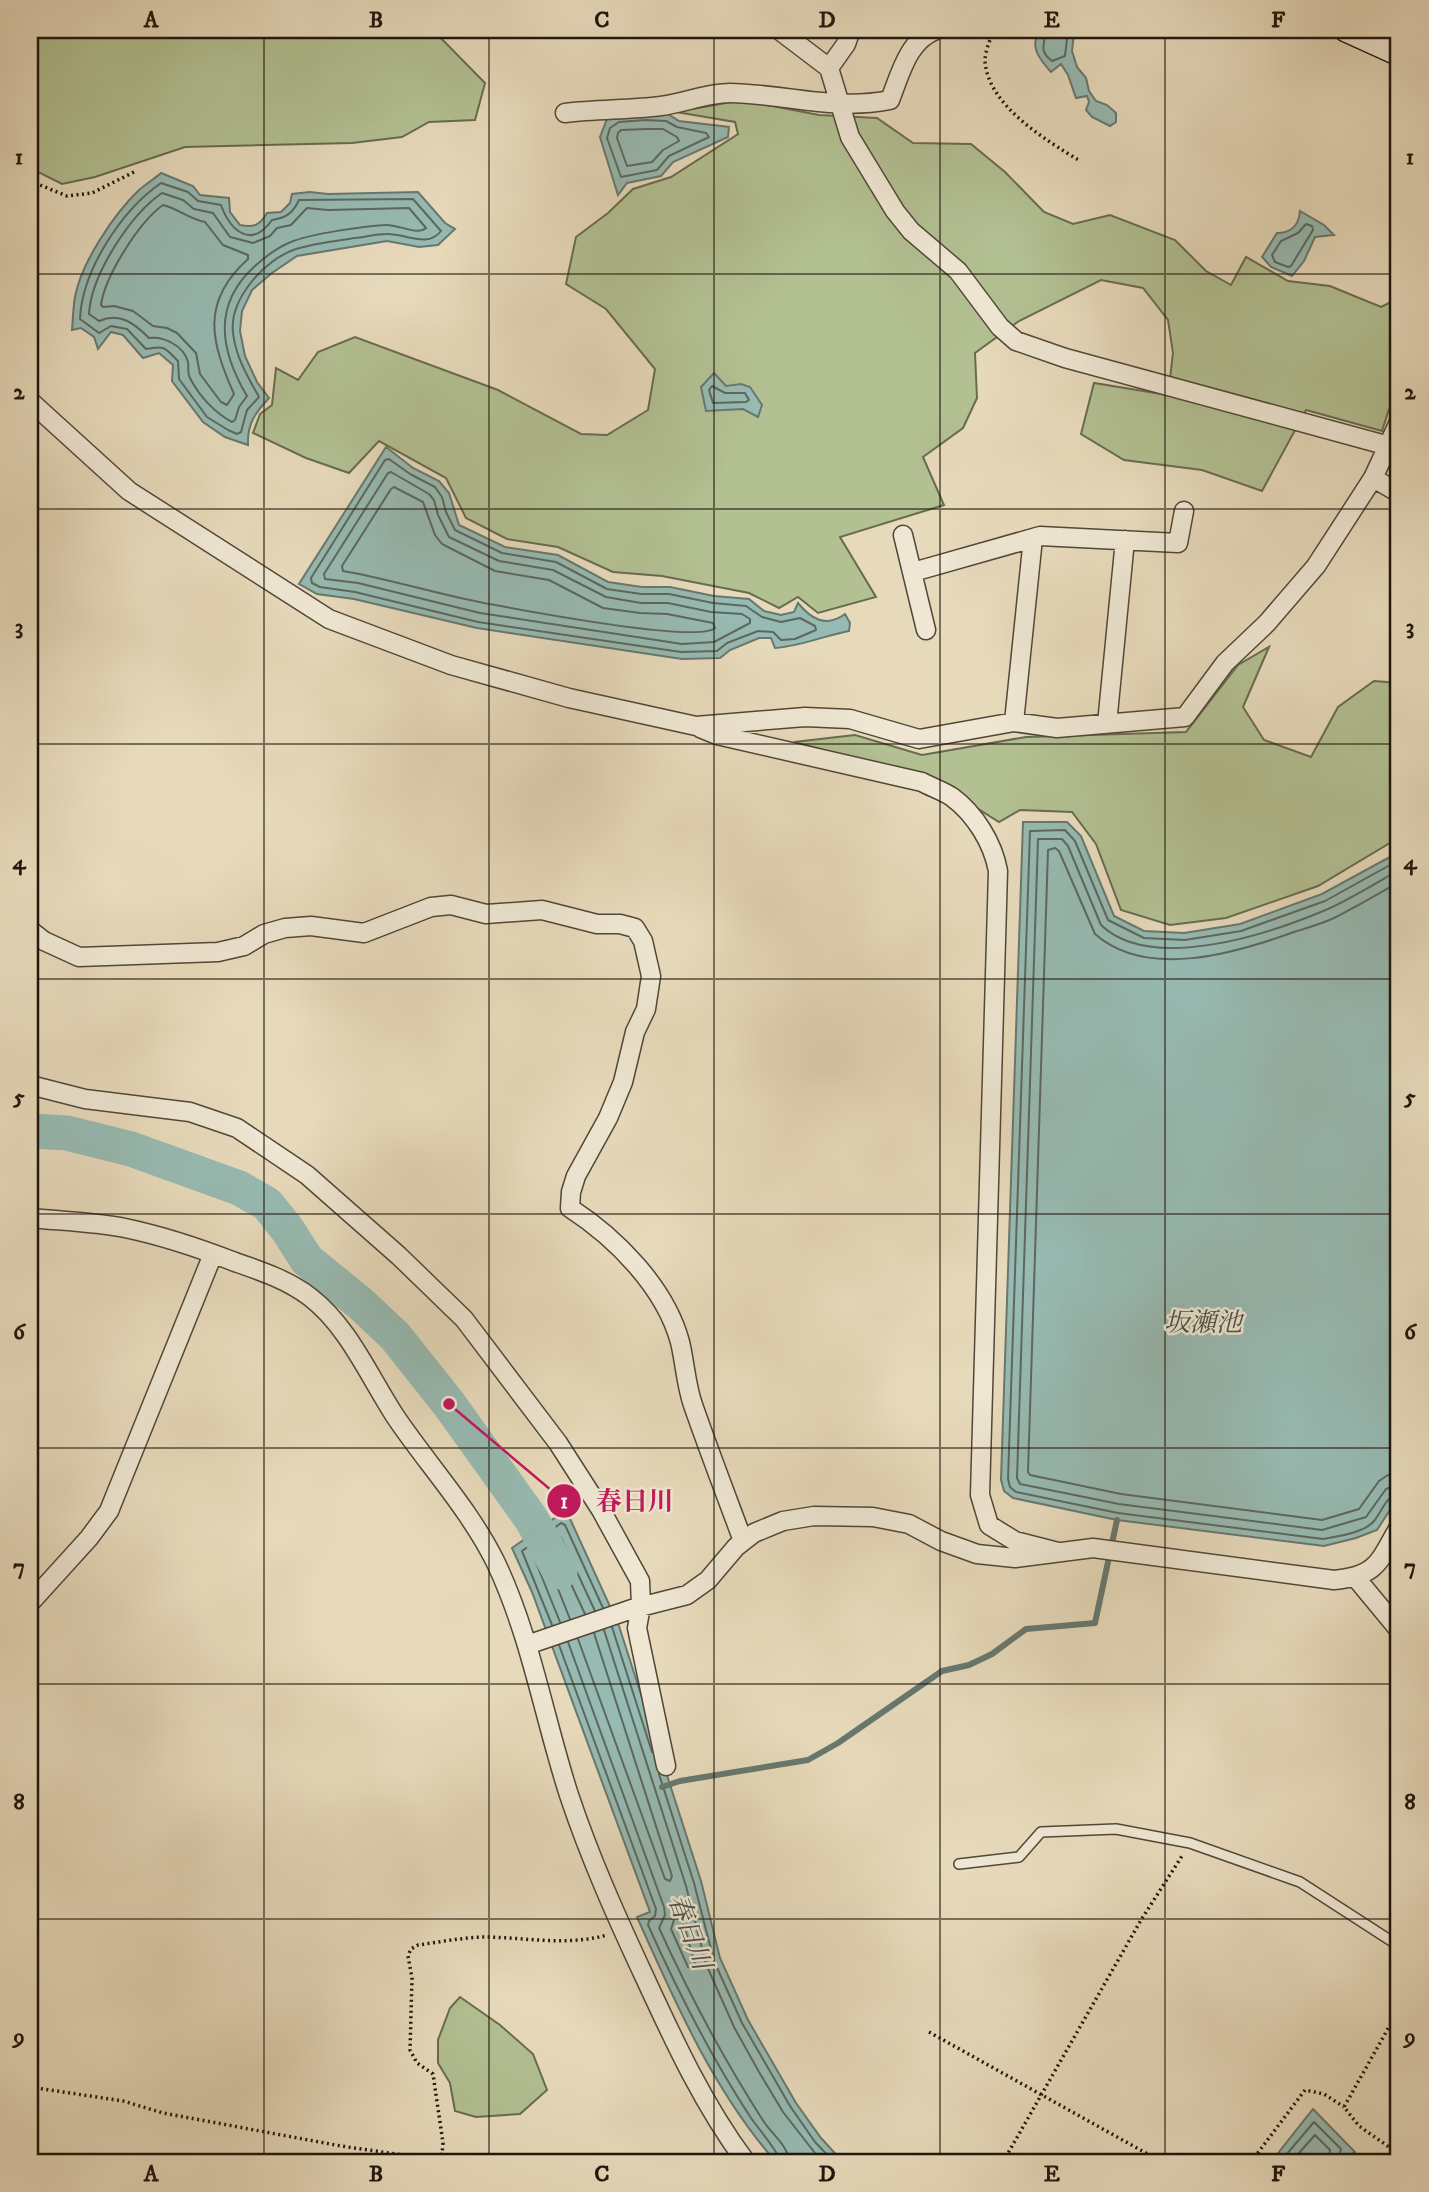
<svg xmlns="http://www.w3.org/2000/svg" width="1429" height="2192" font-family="'IM FELL DW Pica','Noto Serif JP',serif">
	<rect width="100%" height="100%" fill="#e7dabb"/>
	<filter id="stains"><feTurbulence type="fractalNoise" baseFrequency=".00286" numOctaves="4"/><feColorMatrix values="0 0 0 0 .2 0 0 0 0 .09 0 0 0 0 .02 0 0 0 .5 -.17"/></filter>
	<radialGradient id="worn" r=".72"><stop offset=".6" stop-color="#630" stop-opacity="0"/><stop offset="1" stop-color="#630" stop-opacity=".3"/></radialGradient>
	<path fill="#b2c092" stroke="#686b50" stroke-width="2" d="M30,30H383L393,33L433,30L485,83L475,120L429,122L402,137L352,143L185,147L95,177L62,184L30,168Z
		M742,100L819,115L877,118L913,143L971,144L1005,172L1044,212L1073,224L1110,215L1175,240L1206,271L1231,285L1246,257L1288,281L1330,286L1381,307L1399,298V399L1389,409L1382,431L1306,410L1262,491L1202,470L1124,460L1081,434L1094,383L1168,395L1173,353L1168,320L1143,288L1101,280L1019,321L975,353L977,398L963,428L923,457L944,505L840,537L876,597L818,613L798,597L779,608L749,593L662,576L613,572L558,547L507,539L466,518L446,478L379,441L349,473L306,458L253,433L260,414L272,405L276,368L298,380L318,352L355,337L498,390L581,434L607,435L648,410L655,369L606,309L566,284L576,237L608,213L633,189L671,177L738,134L735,122L676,112Z
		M1269,647L1243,707L1264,740L1311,757L1338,707L1374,681L1399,683V840H1395L1318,886L1226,918L1170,925L1121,910L1096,844L1072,812L1020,810L999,822L929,778L794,742L855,735L922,755L1026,737L1186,732L1238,665Z
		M460,1997L500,2025L533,2054L547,2090L520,2114L476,2117L455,2111L450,2083L438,2063V2040L450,2008Z"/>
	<path fill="#97bab2" stroke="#677870" stroke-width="2" d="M1042,30H1078L1074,33L1072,51L1077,67L1086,78L1089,91L1096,101L1107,105L1116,113V122L1110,126L1092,117L1086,110L1089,102L1087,96L1076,98L1068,75L1061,64L1051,72C1040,60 1027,44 1042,30Z
		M668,114L679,121L729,127L728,137L673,162L661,176L627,183L618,195L600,137L607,119L617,115Z
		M161,173L193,186L200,195L229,198L230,212L240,225C254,228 260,225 267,213L281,212L290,203L292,194L310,192L328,194L418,192L445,223L455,229L438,245L419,247L387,241L297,256L272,273L252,290L242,311L240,331L245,356L257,382L269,398C255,413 247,424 248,445L225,437L203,422L172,381L173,365L159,353L143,358L123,335L111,332L98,349L94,337L81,328L72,330C73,319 73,308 75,297C81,263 114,214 139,190C146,184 154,179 161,173Z
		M1300,211L1324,225L1334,235L1315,237L1304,261L1292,276L1271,267L1262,257L1277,233C1291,233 1299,225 1300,211Z
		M714,373L726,386L741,384L750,387L762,405L758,417L743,409L706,411L701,387Z
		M386,447L413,468L439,481L449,493L459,525L505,547L558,555L608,582L642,587H670L714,596L749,599L764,611L781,615L794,612L798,603C811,619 826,628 845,614L850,623L849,631C823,636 801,646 775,648L771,638H759L730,650L720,658L682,659L477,628L354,599L317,594L299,584Z
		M1023,822H1067L1081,836L1114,916L1144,931L1184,933L1240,924L1322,894L1399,852V1496L1377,1530L1356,1538L1324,1546L1117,1520L1013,1498L1004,1491L1001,1480Z
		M566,1510L619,1626L701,1881L720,1958L748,2020L796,2103L821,2138L843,2162H776C714,2092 675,2002 637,1917L650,1912L532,1592L512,1548Z
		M1313,2109L1355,2152L1339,2162H1271Z"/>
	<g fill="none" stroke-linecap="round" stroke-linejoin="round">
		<path stroke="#5b6860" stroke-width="2" d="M1046,30C1045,43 1038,51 1052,61L1065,56L1068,30
			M646,120L666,121L677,127L706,133L709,137L669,156L657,170L621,177L607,138L610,128L619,122Z
			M646,129H663L677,137L679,141L663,150L652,162L627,166L617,138L618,133L621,130Z
			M161,183L188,192L198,201L221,205C230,230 251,250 272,220C286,218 293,213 299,200L413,199L441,231C427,249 405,233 386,234C376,234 365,237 355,238C335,241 315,243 296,249C265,259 229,299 233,333C236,358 248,377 259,397L247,410L241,432L237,434L228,430L207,417L179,379L178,361C165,348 165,345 146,349L127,329L111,326L99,333L80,319C82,270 122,210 161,183Z
			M162,193L183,200L194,209L213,213L230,237L253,243L270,236L277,228L291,225L307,208L328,210L409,208L426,228C417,236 398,224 385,225C365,226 309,234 291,242C278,247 265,257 255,266C212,305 220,350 247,396L239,407L235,420L232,422C215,413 199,396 190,378C187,373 189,368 188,362C184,346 164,336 149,338C134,323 120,312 99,321L89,314C91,275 130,215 162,193Z
			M163,205C179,209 189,219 205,222L223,245L248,255V259C200,302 211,342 234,394L227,405L221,402L200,374L196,353L177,333L167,328L153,326L133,311L114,306L103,307L101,305C105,276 139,222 163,205Z
			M1306,224L1312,226L1313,230L1291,266L1288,267L1275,262L1272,255L1281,241L1298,233Z
			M712,386L725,393H745L749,400L746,402L713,403L709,390Z
			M389,459L410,474L435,487L442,497L446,512L455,530L502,553L556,562L607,589L641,594H669L713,603L746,606L762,617L781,622L800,618L815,626L816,630L795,639L781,640L773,632L758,631L727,643L717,651L681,652L478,622L355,592L320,587L312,583L311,578L385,460Z
			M391,472L429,494L434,500L438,515L449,537L499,561L553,570L606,597L641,603H668L711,612L742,614L750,619V623L714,642L682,644L480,613L358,583L325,579L324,574L388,473Z
			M394,487L423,502L435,535L442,544L495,571L549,580L603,608L640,613L667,614L713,623L715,628C697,644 517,609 484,603C436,594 390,579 343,571L342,566L391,489Z
			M1399,860L1325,901L1241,931L1185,940L1144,938L1108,920L1075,841L1065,830L1030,831L1008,1479L1010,1487L1016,1492L1118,1513L1323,1539C1338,1536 1364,1533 1374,1521C1382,1511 1387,1495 1399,1493
			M1399,870C1376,883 1352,898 1328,909C1272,933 1152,974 1101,925L1068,846L1062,839H1038L1017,1478L1020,1484L1119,1504L1322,1530L1366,1517L1386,1489L1399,1484
			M1399,882C1378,894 1356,907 1334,918C1321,924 1307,928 1294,932C1236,953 1147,980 1095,934L1059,851L1055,848L1048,850L1028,1472L1030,1475L1121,1494L1322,1520L1359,1509L1379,1481L1388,1475L1399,1474
			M570,1619L546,1559L553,1552L557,1554L585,1614
			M560,1622L533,1555L557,1536L561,1538L595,1611
			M552,1625L522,1551L561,1523L565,1525L603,1608
			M612,1627L652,1752
			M604,1630L686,1886L706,1964L734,2027L759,2072L783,2112L822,2162
			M578,1639L665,1879L670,1881L672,1876L594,1633
			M568,1642L664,1907L665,1915L659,1928C690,1996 724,2060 764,2122C772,2134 789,2147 789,2162
			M559,1645L656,1909L655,1916L649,1921L648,1925C678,1992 711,2057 751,2118C758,2128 780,2154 781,2162
			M659,1774L694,1883L714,1961L742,2023L790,2106L815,2142L834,2162
			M680,1912L695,1964L692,1968L688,1967L671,1929L676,1914Z
			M1280,2162L1314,2122L1341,2149L1337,2162
			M1291,2162L1315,2135L1330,2150L1328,2162"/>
		<path stroke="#677870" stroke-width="6" d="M662,1787L680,1781L808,1760L838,1743L942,1671L969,1665L992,1654L1026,1629L1095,1623L1117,1520"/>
		<path stroke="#97bab2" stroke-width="35" d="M30,1131L67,1133L131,1149L239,1188L267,1204L287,1229L307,1260L361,1304L395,1336L449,1404L532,1520L560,1572"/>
		<g stroke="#514738" stroke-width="12">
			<path id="lane" d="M959,1864L1019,1857L1041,1832L1116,1829L1190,1843L1300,1882L1399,1946"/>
		</g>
		<g stroke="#514738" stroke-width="21">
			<path id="street" d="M779,30L829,68L850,137L895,211L911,231L958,271L1000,327L1016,341L1065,358L1389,446
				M829,68L846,44L851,30
				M565,113C597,109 630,110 661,106C684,103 707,93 730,93C787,94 833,111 890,100C900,75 908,40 936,30
				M30,401L129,491L329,619L451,665L569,698L696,726L805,717L850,719L919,739L1014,722L1057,728L1185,717L1225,663L1267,623L1316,566L1373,478L1399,422
				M1373,478L1399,493
				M903,535L926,630
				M913,572L1040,536L1178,543L1184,511
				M1014,722L1033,538
				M1107,724L1125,540
				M700,728L717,735L922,782C931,787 943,791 952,797C975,814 993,843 998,871L980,1495L989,1525L1015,1541L1058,1552
				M30,930L44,941L79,957L218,952L244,946L264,934L285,928L311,926L364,933L431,907L451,905L486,914L542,910L597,924H620L635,928L643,941L651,976L646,1009L635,1032L623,1082L608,1118L576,1176L571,1192L570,1208C616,1238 665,1287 680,1342C685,1363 686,1385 693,1405C709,1451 726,1495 743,1541
				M30,1085L85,1099L190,1112L237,1128L307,1175L399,1256L464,1319L558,1443L601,1510L640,1581L641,1606L637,1628L666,1766
				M30,1218C61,1221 94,1222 125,1228C163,1236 199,1248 235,1262C261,1271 288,1280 310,1297C348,1326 369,1376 395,1416C428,1465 470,1510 496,1563C531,1637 544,1718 569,1795C590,1858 617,1918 645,1978C674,2041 704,2106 746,2162
				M1356,1578L1399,1630
				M30,1603L89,1538L109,1511L213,1254
				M527,1645L632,1609L687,1595L708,1580L736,1547L754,1533L783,1521L814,1516L873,1517L909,1524L941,1541L977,1554L1015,1558L1093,1548L1334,1580C1377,1576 1379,1562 1399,1527"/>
		</g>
		<g stroke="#1f160d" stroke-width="26">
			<path id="secondary" d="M1346,30L1399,54"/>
		</g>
		<path stroke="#1f160d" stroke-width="3.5" stroke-dasharray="2 3.5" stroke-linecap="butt" d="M994,30C990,39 985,52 985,61C988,106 1046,140 1080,161
			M30,181L67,196L92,193L134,172
			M1399,2009L1344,2107L1359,2126L1399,2154
			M929,2032L1162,2162
			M30,2087L123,2101L163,2113L341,2146L430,2159L442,2154L443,2143L433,2074L417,2063L410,2050L412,1978L408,1956L411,1949L418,1945C440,1942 465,1937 488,1937C528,1938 568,1946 607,1935
			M1003,2162L1141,1920L1182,1856
			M1251,2162L1305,2090L1324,2094L1344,2107"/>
		<use href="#lane" stroke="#efe7d3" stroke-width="9"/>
		<use href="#street" stroke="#efe7d3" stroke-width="18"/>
		<use href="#secondary" stroke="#efe7d3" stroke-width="23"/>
	</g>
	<path fill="none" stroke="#1f160d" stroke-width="2" stroke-opacity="0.55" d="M264,30V2162M489,30V2162M714,30V2162M940,30V2162M1165,30V2162M30,274H1399M30,509H1399M30,744H1399M30,979H1399M30,1214H1399M30,1448H1399M30,1684H1399M30,1919H1399"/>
	<g text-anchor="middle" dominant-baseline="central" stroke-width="5" stroke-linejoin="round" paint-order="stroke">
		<g font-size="26" font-style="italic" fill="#494f47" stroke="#efe7d3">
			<text x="1203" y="1323">坂瀬池</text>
			<text transform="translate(689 1932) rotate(70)">春日川</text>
		</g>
	</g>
	<path fill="none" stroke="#c2185b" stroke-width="2.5" d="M449 1404L564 1501"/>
	<g fill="#c2185b" stroke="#efe7d3" stroke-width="2.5">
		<circle cx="449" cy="1404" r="7"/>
		<circle cx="564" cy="1501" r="18"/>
	</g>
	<g font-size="21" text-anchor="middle" font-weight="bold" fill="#fff">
		<text x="564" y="1508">1</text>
	</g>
	<g font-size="26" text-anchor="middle" font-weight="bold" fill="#c2185b" stroke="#efe7d3" stroke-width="5" stroke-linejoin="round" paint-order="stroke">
		<text x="635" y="1510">春日川</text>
	</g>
	<rect width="1429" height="2192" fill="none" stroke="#e7dabb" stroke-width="77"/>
	<rect x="38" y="38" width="1352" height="2116" fill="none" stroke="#1f160d" stroke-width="2.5"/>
	<g font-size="23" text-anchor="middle" font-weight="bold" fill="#1f160d">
		<text x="151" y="27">A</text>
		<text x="376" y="27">B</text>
		<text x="602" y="27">C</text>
		<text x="827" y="27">D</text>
		<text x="1052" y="27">E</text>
		<text x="1278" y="27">F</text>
		<text x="19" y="164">1</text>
		<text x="1410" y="164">1</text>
		<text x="19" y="399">2</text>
		<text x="1410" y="399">2</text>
		<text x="19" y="634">3</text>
		<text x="1410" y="634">3</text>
		<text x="19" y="869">4</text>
		<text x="1410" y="869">4</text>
		<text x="19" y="1104">5</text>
		<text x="1410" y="1104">5</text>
		<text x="19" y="1339">6</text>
		<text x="1410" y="1339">6</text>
		<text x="19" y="1574">7</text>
		<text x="1410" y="1574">7</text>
		<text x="19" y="1809">8</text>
		<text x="1410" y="1809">8</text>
		<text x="19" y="2044">9</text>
		<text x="1410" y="2044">9</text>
		<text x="151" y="2181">A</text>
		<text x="376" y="2181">B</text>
		<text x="602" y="2181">C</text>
		<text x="827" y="2181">D</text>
		<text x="1052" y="2181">E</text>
		<text x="1278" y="2181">F</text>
	</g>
	<rect width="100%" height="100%" filter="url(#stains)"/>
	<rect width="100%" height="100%" fill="url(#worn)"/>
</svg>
